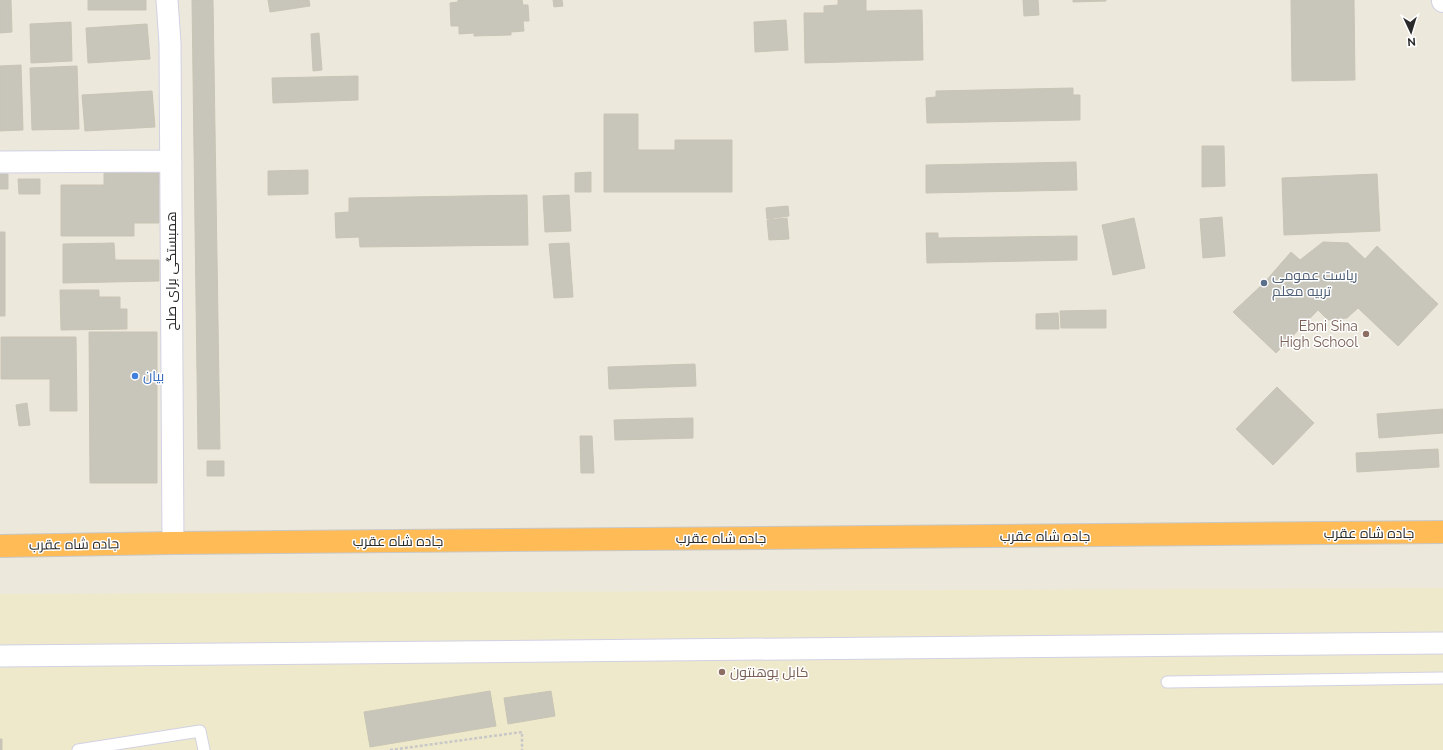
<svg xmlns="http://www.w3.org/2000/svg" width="1443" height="750" font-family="Raleway,Cairo,sans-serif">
	<rect width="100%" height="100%" fill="#ede8dc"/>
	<path fill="#efe9cb" d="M1443,588V750H0V594Z"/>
	<path fill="#c8c5bb" stroke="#c8c5b5" d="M0,0H11L12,32L0,33Z
		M88,0H146V10H88Z
		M192,0H213L220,449H198Z
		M268,0H309L310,6L270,12Z
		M458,0H522L523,5H528L529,21H523L524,31L511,32V35L474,36V33L459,34V26H451L450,3L458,2Z
		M553,0H562L563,6L554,7Z
		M838,0H866V11L922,10L923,60L805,63L804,13H824V6L838,5Z
		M1023,0H1038L1039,15L1024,16Z
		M1073,0H1106V1L1073,2Z
		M1291,0H1354L1355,80L1292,81Z
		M786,20L788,50L755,52L754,22Z
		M71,22L72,61L31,63L30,24Z
		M147,24L150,59L88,63L86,28Z
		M319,33L322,70L313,71L311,34Z
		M21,65L23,130L0,131V66Z
		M77,66L79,129L32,130L30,68Z
		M358,76V100L273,103L272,78Z
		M1073,88V95H1080V120L927,123L926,98L936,97V91Z
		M152,91L155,127L85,131L82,95Z
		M604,114H638V150H675V140H732V192H604Z
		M1202,146H1224L1225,186L1202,187Z
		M1076,162L1077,190L926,193V165Z
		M308,170V194L268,195V171Z
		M104,172L159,173V223H134V236H61V185H104Z
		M591,172V192H575V173Z
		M0,174H8V189H0Z
		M1377,174L1380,231L1284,235L1282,178Z
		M18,179H40V194H19Z
		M527,195L528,245L360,247L359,237L336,238L335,213L349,212V198Z
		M569,195L571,231L545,232L543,196Z
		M788,206L789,216L767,219L766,208Z
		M1222,217L1225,256L1203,258L1200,219Z
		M787,218L789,239L769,240L767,220Z
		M1134,218L1145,268L1113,275L1102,225Z
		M0,232H5V316H0Z
		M926,233H938V238L1077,236V260L927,263Z
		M1323,242L1348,243L1365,259L1377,246L1438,304L1398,346L1358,308L1347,318L1328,320L1318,310L1276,353L1233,312L1264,283L1291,252L1300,260Z
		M114,243L115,260H159V281L63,283V244Z
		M569,243L573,297L554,298L549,244Z
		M60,290H99V297H120V309H127V329L61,330Z
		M1106,310V328H1061L1060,311Z
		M1058,313L1059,329H1036V314Z
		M89,332H157V483H90Z
		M1,337H76L77,411H50V379H1Z
		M695,364L696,386L609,389L608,367Z
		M1277,387L1314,423L1273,465L1236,429Z
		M27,403L30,425L19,426L16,405Z
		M1443,409V433L1379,438L1377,414Z
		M693,418V438L615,440L614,420Z
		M580,436H592L594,473H581Z
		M1438,449L1439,467L1357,472L1356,453Z
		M207,461H224V476H207Z
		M490,691L496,726L370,747L364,712Z
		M551,691L555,716L508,724L504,698Z
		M0,739H2V750H0Z"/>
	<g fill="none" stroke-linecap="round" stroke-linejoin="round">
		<g stroke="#d1d1e4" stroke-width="13">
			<path id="lane" d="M1167,682L1443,678
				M78,750L200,731L204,750"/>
		</g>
		<g stroke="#d1d1e4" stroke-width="23">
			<path id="street" d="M167,0L170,43L173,543
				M0,162L171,161
				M0,656L1443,643"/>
		</g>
		<g stroke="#d1d1e4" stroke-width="24">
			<path id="secondary" d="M1443,0V1"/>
		</g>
		<g stroke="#c8c8c8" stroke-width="24">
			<path id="highway" d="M0,546L173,543L1443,532"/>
		</g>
		<path stroke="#c8c8c8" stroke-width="2.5" stroke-dasharray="3 2" stroke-linecap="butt" d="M390,750L522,732V750"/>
		<use href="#lane" stroke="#fff" stroke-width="11"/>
		<use href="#street" stroke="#fff" stroke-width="21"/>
		<use href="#secondary" stroke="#fff" stroke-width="22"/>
		<use href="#highway" stroke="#fb5" stroke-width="22"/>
	</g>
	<circle fill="#5c6f8a" stroke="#fff" stroke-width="1.5" cx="1264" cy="283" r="4"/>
	<g fill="#8d6e63" stroke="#fff" stroke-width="1.5">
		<circle cx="1366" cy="334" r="4"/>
		<circle cx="722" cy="672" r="4"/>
	</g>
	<circle fill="#3f7fe0" stroke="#fff" stroke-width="1.5" cx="135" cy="376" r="4"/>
	<g text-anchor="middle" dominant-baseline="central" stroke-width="3" stroke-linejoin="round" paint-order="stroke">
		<g font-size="14" fill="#2a2a2a" stroke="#fff">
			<text transform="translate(171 271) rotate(-90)">همبستگی برای صلح</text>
			<text x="1369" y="533">جاده شاه عقرب</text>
			<text x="1045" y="536">جاده شاه عقرب</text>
			<text x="721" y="538">جاده شاه عقرب</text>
			<text x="398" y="541">جاده شاه عقرب</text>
			<text transform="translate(74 544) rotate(-1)">جاده شاه عقرب</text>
		</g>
		<g font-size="14" fill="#4e5e75" stroke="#fff" text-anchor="start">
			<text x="1272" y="275">ریاست عمومی<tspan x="1272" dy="16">تربیه معلم</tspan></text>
		</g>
		<g font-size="14" fill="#785e54" stroke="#fff" text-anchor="end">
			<text x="1358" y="326">Ebni Sina<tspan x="1358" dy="16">High School</tspan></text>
			<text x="730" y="672" text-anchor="start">کابل پوهنتون</text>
		</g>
		<g font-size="14" fill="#366cbe" stroke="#fff" text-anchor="start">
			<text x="143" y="376">بیان</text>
		</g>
	</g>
	<g transform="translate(1411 32) rotate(176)" stroke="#ffffff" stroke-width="3" paint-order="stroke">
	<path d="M0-3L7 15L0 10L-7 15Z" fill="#2a2a2a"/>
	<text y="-6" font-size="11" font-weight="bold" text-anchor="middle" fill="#2a2a2a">N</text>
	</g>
</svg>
